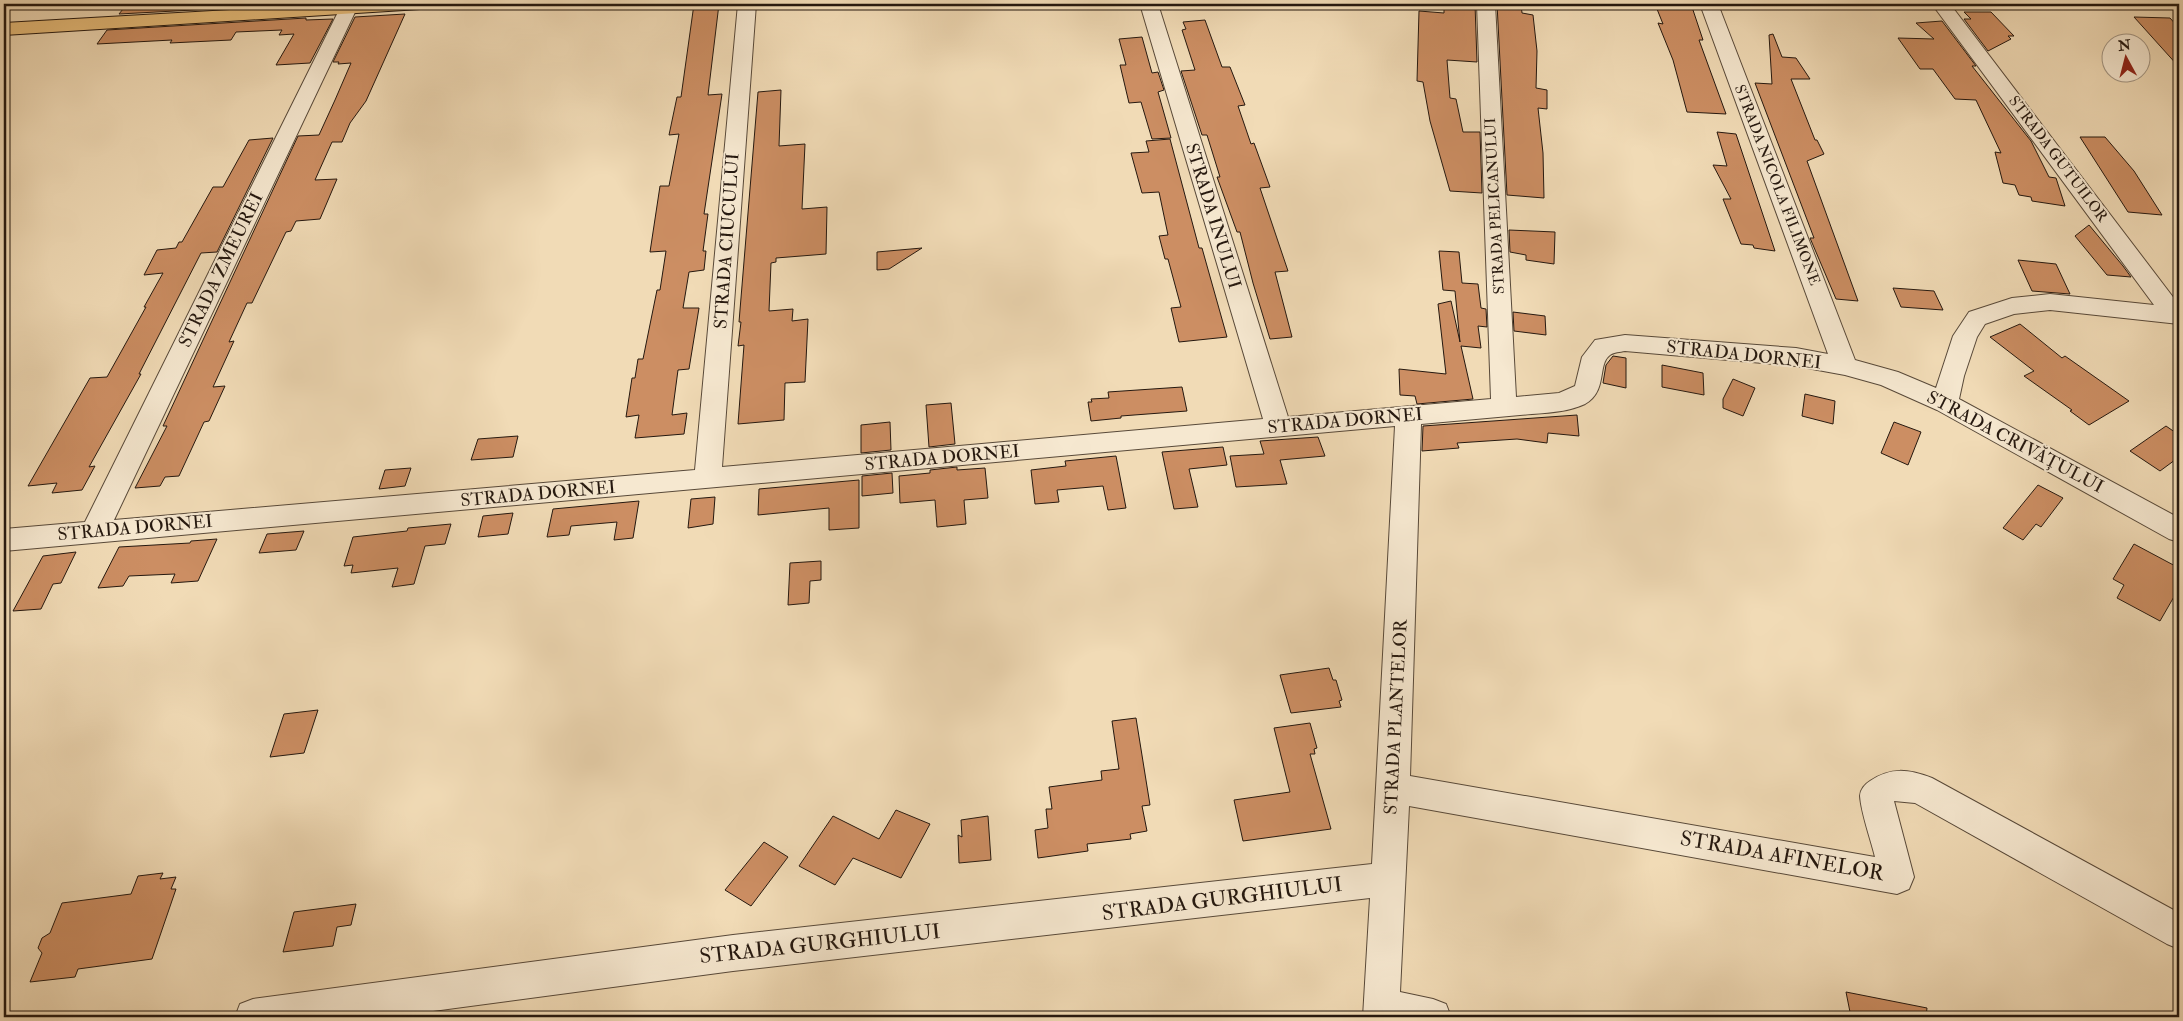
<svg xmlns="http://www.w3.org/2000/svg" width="2183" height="1021" font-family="'IM FELL Double Pica',serif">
	<rect width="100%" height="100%" fill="#f1dbb6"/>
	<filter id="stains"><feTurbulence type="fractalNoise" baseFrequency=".004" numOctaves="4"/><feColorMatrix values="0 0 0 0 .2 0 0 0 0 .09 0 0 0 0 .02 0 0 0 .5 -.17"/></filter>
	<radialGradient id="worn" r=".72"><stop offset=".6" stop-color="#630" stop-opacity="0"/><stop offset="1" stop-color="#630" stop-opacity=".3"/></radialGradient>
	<path fill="#cc8e63" stroke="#25180f" d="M127,4H305L119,14Z
		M694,4H719L708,95L722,94L704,214H708L703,251H706L704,270L689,272L683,308H699L689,369L678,370L672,415L687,413L684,434L635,438L639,415L626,417L632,378H635L638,359H643L657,290H660L666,251L650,252L660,186H669L679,134L669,135L677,97H681Z
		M1444,4H1475L1477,62L1447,60L1450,98L1456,99L1463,132H1480L1482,193L1450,191L1430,121L1423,82L1417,81L1419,11L1444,13Z
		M1497,4H1521L1522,13L1533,15L1537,51L1536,88L1547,90V109L1538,108L1543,153L1544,198L1507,195Z
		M1655,4H1691L1703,40H1699L1726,114L1687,112L1673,60L1658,23L1663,24Z
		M1964,12H1991L2014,36H2008L2011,39L1988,51L1964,19H1971Z
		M405,14L366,101L350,123L342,142H332L315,180L337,179L320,219L296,221L291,231L286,232L252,303H247L229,342L234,341L213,387L225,386L209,421L204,422L179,476L165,477L160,486L135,488L167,426H163L298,136L319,135L335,100L351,63L338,64L339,62H333L355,17Z
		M2134,17L2170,18L2179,28V67Z
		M306,18V20L333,19L310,63L276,65L294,34L279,35L282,30L236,32L231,40L170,43L172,40L97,44L107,30Z
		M1205,20L1222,67H1230L1245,105L1238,106L1251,144L1254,143L1270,187L1260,188L1288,271L1275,272L1292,337L1270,339L1253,283L1240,232H1237L1217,177H1220L1207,135H1202L1181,71L1195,70L1182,30L1186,29L1183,22Z
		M1942,21L1976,66H1972L2031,141L2049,177L2056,178L2065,206L2032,201L2031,197L2019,195L2015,185L2003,183L1995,152L2001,153L1976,100L1955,99L1933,69H1920L1898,38L1934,39L1916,23Z
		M1773,34L1782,57L1796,58L1810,79H1791L1815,140H1817L1824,154L1807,161L1858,301L1836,299L1810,238H1814L1755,83L1772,84L1769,35Z
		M1142,37L1152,73L1158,72L1164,90L1158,92L1171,138L1152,139L1141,102L1129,103L1120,65H1126L1119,39Z
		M781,90L779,146L805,144L802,209L827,207L826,254L776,258V262L771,263L769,311L793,309L792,321L808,319L805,382L785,383L784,420L738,424L744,345L738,346L741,322H739L758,92Z
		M1717,132L1736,134L1775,251L1754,248L1753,245L1741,244L1723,199H1731L1713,165L1727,166Z
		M2080,137H2105L2134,171L2162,215L2128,212Z
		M273,138L217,252L201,253L139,374H141L89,467L95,466L82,490L52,493L57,483L28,486L90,378L107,377L146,307H144L163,273L144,275L157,250L176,248L179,242H182L213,187H223L249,140Z
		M1170,139L1199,248H1202L1227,337L1179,342L1171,308L1181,307L1168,259H1165L1159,236L1168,235L1159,192L1142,193L1131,153L1149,152L1146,141Z
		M2089,225L2123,266L2131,277L2107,275L2075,236Z
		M1509,230L1555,232L1554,264L1526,260V255L1510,252Z
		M922,248L889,269L877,270V252Z
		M1439,251L1459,252L1462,283L1478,284L1481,308L1486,309L1487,327L1478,326L1481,348L1461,346L1473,399L1417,404L1415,396L1400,395L1399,369L1446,374L1438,304L1451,301L1460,342L1455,291L1443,290Z
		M2018,260L2056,264L2070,294L2032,291Z
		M1893,288L1934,291L1943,310L1901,307Z
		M1513,312L1545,316L1546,335L1514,331Z
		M2020,324L2062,358L2065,356L2129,401L2089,425L2070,411L2072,410L2024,376L2034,371L1990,337Z
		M1613,356L1626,358V388L1603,383L1606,365Z
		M1662,365L1703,373L1704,395L1662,387Z
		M1733,379L1755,388L1743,416L1723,408V399Z
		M1182,387L1187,411L1121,416V418L1091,421L1088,402H1092L1091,399L1109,398L1108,392Z
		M1805,394L1835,401L1833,424L1802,416Z
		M951,403L955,444L929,447L926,405Z
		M1577,415L1579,436L1548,433L1547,443L1517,439L1457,443L1459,448L1422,451L1423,426Z
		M890,422L891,450L861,453V425Z
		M1894,422L1921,432L1908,465L1881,453Z
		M2166,426L2179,435V457L2160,471L2130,451Z
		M518,436L513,457L471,460L478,439Z
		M1318,437L1325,456L1280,460L1287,484L1236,487L1230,456L1264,454L1260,441Z
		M1223,447L1227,465L1189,469L1198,507L1174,509L1162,452Z
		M1116,456L1126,508L1108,510L1103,486L1057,490L1059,502L1035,504L1031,470L1066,466L1065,461Z
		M957,467V470L985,468L988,498L964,500L966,524L937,527L935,500L900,503L899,476L930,473V470Z
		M411,468L405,486L379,489L385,470Z
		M892,473L893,493L862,496V476Z
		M859,480V528L829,530V508L758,515L759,489Z
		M2038,485L2063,498L2041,527L2036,524L2023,540L2003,528Z
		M715,497L713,524L688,528L691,499Z
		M639,501L633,538L614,540L617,522L571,526L569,535L547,537L553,509Z
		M513,513L508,534L478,537L483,516Z
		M451,524L445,544L425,546L414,584L392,587L398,568L351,573L353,565L344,566L353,537L407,531L408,528Z
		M304,531L296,550L259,553L267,534Z
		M217,539L198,581L171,583L175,574L129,576L123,586L98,588L119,547L190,543L191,541Z
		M2134,544L2179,568V588L2160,621L2117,598L2124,585L2113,579Z
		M76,552L61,583L53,584L41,609L13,611L43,556Z
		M821,561V580L810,581L809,603L788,605L790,563Z
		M1329,668L1333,680H1336L1342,700L1339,701L1341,707L1291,713L1280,675Z
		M318,710L304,753L270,757L284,714Z
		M1136,718L1150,805L1142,806L1147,831L1130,834L1131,839L1087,844L1088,851L1038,858L1035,830L1048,828L1046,809H1052L1049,787L1102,780L1101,771L1119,769L1112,721Z
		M1310,723L1317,748L1314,749L1315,754H1310L1331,829L1243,841L1234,800L1290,792L1274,728Z
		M896,810L930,824L901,878L853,858L835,885L799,866L833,816L879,839Z
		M988,816L991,860L959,863L958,835L962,837L961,820Z
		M764,842L788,857L751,906L725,890Z
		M163,873L160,879L176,877L171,889H176L152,959L78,969L75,977L30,982L42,953L38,948L42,938L50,933L62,903L131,894L138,876Z
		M356,904L351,925L337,927L333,946L283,952L294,912Z
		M1846,992L1927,1008L1926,1017H1851Z"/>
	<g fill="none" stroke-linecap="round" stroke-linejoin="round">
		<g stroke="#584939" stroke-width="2">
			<path id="minor" d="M342,4H354L357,8L114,520L695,470L738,4H756L722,467L1263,419L1140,4H1158L1288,417L1491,399L1477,4H1495L1516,397L1559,393L1575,386L1582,357L1595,340L1625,335L1796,348L1828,354L1700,4H1718L1855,360L1898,372L1936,388L1953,336L1969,312L2012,298L2050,294L2154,305L1932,4H1950L2179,305V324L2050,310L2014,314L1985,324L1977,337L1964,376L1959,399L2179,518V542L2169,539L1937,410L1881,385L1845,375L1796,366L1625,351C1620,352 1614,352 1610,355C1597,364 1608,391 1585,404C1566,413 1541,413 1520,415C1487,418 1454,421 1421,424L1410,776L1875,857C1871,840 1861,813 1860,796C1860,790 1865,784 1870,781C1891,767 1908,769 1932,778L2179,913V949L2167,944L1915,803L1894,801L1914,877L1909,889L1897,894L1409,806L1400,992L1433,999L1446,1004L1451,1017H1363L1370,898L733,971L388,1017H235L240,1004L253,999L733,935L1372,864L1395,426L4,551V529L85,522Z"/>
		</g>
		<g stroke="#25180f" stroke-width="2">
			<path id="major" d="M333,4H429L426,8L420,9L4,35V23Z"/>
		</g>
		<use href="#minor" fill="#f6e8d0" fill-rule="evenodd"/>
		<use href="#major" fill="#e8be7b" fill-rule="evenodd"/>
	</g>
	<g text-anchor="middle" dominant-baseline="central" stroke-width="4" stroke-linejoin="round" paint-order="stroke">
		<g font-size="15" fill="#25180f" stroke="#f6e8d0">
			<text transform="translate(2058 159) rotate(53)">STRADA GUTUILOR</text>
			<text transform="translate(1777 185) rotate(69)">STRADA NICOLA FILIMONE</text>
			<text transform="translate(1495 206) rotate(-93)">STRADA PELICANULUI</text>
		</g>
		<g font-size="18" fill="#25180f" stroke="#f6e8d0">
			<text transform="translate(1213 216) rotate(73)">STRADA INULUI</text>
			<text transform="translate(727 241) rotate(-86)">STRADA CIUCULUI</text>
			<text transform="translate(221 270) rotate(-64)">STRADA ZMEUREI</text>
			<text transform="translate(1744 355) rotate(6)">STRADA DORNEI</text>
			<text transform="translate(1345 421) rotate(-5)">STRADA DORNEI</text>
			<text transform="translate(2015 442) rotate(28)">STRADA CRIVĂȚULUI</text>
			<text transform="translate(942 458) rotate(-5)">STRADA DORNEI</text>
			<text transform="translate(538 494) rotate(-5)">STRADA DORNEI</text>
			<text transform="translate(135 528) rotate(-5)">STRADA DORNEI</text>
			<text transform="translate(1396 717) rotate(-87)">STRADA PLANTELOR</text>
		</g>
		<g font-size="21" fill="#25180f" stroke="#f6e8d0">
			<text transform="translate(1782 856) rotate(10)">STRADA AFINELOR</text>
			<text transform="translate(1222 899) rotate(-7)">STRADA GURGHIULUI</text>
			<text transform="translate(820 944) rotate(-6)">STRADA GURGHIULUI</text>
		</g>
	</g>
	<rect width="2183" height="1021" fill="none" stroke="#f1dbb6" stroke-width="20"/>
	<rect x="5" y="5" width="2173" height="1011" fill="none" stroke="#25180f" stroke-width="2.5"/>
	<rect x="10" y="10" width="2163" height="1001" fill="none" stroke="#25180f"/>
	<g transform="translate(2126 58) rotate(353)"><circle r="24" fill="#f6e8d0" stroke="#a29583"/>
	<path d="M0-4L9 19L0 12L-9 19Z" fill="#8f2418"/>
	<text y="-8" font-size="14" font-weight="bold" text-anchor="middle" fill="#25180f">N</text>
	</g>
	<rect width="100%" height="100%" filter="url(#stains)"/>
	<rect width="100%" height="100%" fill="url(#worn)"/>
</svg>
